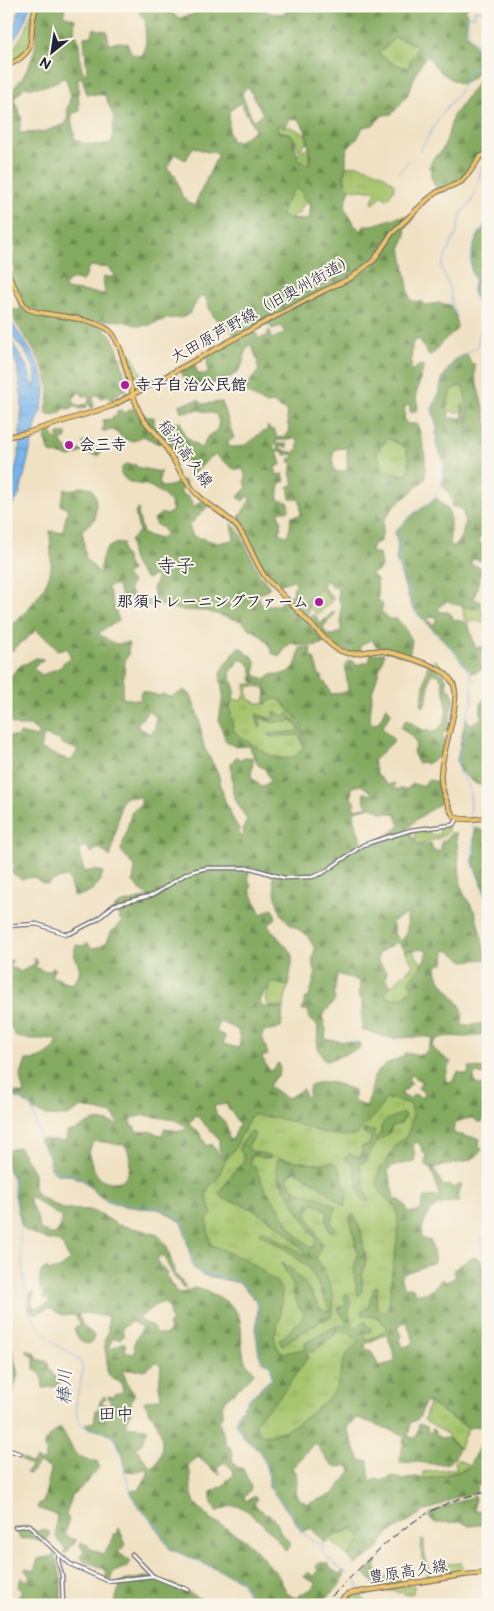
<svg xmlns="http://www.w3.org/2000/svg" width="494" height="1611" font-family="'Balsamiq Sans','Klee One',sans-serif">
	<defs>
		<pattern id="grass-tufts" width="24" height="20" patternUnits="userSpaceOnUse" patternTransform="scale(1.25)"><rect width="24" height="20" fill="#a6c56d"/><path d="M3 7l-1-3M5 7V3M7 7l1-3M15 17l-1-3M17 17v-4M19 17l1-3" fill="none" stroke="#8fa95f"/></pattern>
		<pattern id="forest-firs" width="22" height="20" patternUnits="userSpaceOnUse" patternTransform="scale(1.25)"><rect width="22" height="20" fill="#84aa60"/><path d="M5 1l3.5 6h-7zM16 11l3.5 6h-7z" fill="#6c8a50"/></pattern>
		<pattern id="park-dots" width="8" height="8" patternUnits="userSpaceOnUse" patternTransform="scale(1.25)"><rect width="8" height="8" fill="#a6c56d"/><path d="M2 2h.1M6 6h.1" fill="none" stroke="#8fa95f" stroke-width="1.8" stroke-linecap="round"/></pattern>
		<pattern id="water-ripples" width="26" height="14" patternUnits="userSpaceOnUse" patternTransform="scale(1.25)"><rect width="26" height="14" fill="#76b4e9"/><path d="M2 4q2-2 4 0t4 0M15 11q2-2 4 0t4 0" fill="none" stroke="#6092be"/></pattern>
	</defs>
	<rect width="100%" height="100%" fill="#fbf7ec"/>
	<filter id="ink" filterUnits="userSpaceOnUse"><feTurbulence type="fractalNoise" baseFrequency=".02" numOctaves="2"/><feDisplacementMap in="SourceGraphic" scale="10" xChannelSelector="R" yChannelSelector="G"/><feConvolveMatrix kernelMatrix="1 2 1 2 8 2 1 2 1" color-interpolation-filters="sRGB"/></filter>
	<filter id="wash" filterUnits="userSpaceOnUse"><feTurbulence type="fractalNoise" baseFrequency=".0096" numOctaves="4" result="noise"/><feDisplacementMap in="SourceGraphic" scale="20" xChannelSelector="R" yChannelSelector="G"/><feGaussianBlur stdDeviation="1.12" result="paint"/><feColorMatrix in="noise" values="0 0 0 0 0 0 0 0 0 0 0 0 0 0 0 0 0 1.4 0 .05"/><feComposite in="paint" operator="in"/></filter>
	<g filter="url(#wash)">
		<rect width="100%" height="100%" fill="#f0e1c3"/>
		<path fill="url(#grass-tufts)" stroke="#647454" d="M34,6H36L28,49L14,61L9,56L26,29Z
			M395,37L415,44L417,46L415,54L411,59L410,64L407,68L394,64L379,54Z
			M281,124L285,127H291L306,134L308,144L305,143L302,146L304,152L309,147V165L298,160L297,155L300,154L296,141H294L289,133L279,132L277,127Z
			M357,165C374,170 382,172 394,184V189L388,198L387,199L381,196L374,204L371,203L376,192L374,190C355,190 340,194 346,167Z
			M295,189L302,191L303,196L305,200L310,201L311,203H304L299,214H294V218H286L281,215C285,207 288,195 295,189Z
			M461,386L464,390L467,405L468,406L475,447L474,454L472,452L471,447L468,451L467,449L469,434L464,405H463L462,411L454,413L453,411L449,412V414L447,415C447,408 448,394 453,389C455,387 458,387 461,386Z
			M389,439L405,447L409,458L410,473L404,475L383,470L377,453L381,445Z
			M463,605L475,609L481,607L488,622L467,621L464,619Z
			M254,683L266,687V691L262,687L250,686L247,691L248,699L258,703L266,704L274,698L280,700C288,709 299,719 304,730C306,736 307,742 303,748C290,770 265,753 250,743C244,739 235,735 233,728C229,719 230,708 232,698L241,701L246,692L245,685Z
			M448,826V832C440,842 429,838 420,845L416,842L415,833H412L411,831L429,828L430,835L440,834L439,827Z
			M412,950L422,964L415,975L409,981L412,986C408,998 400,999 388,999L385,992L413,965L405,951Z
			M271,982L288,986L283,1008L268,1006L266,997Z
			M385,1099H392L411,1104C420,1128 396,1153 384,1172L391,1203L401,1204L394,1278L408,1319L386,1333L366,1342L341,1389L302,1425L258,1440L245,1426L277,1394V1352L273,1342L279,1317L209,1245L205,1206L206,1184L219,1167L248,1115L253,1114L371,1119Z
			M429,1403L468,1428L463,1439L460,1449L448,1437V1435L424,1420Z
			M458,1459L467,1465L466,1469L438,1477L423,1479V1472L457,1469L455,1462Z
			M354,1528L361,1538L357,1546L348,1556L329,1539L338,1533H342Z
			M421,1540H424V1550L430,1575L433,1576L444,1574L447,1564L461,1563L463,1573L428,1580L422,1561Z
			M414,1585L413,1593L404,1595L403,1592L397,1593L395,1590L360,1594L367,1605H343L345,1601L348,1604L353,1600L349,1595Z"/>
		<path fill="url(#forest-firs)" stroke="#53664e" fill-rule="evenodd" d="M37,6H65L64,14L66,16L75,19L74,32C85,44 75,62 85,74H87L84,37L92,36L94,28L98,30L107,31L109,44L119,42L127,43L132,54L141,56C150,46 143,34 146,22L140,14L139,6H168V10L177,17L180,18L194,14L197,6H266V11C271,15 280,14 286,13V6H469L465,10L467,15L466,33L474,44L484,68L472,78L461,84C452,80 443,75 436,67C432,63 432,59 426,56L418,69L407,96L392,114L383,115L373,125L363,127L357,139L347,149L346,155V167L344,177L345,183L350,188C346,206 340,205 354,222L352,223L362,231L364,225C379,227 392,215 408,216L371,261C347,280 319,294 292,308L349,281L369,268L379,259L393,235L413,215L414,217L411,222L405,229L406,235L401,247L410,299L411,301L422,302L426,305L439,303L450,305L456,317L457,328L454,332L441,343L436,351L429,356L419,339L414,341L412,345L411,368L413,370L420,365L424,366L416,395L418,409L412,413L410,411V405L405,406L404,420L408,424H417C423,439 427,462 425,479L408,495L396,504L384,520L381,541L373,544L371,552L372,553H379L381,567L378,571L372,573V574L377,580L378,599L383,605L381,611L389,619H397L404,626L412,640L409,657L380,649L375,645L372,639L361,645L360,651L350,653L334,646L288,599L294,592L293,588L297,583L293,580L276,586C268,577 260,568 255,557C249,545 245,532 236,522L250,500L248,495L243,501L238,497L247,487L244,482L246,478L243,469H234L215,455L209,458L195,473C182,468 187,459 182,449L179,450L176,444L172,446L173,449H175L176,451L174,457L146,421L140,410L147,417H154V425L160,430L170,432L173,423L180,421L185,436L200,448L202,447L208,436L217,430L219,422L216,414L198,410L181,412L179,405L198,400L203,404L222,402L234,438L227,442L230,447C256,447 249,436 268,430L267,427L268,426L270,428L269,430L272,429L275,431L277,438L285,437V435L289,431L286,411L273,403L267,404L263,402L245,392C247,383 254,377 259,370L257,366L258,362L252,346L250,345L246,348C245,354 244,362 241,367C235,380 202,389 190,384C185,381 183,376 181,371V369L194,363L198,374H207L208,372L207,355L254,329L259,339L268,335V332L269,330L271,332L270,335L272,339L285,333L281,326L272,329L269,324L265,325L262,322L235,337L229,325L219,324L210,311L205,296L199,298L190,313L184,317L166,319L150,325L139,326L123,321L103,320L90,324L105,329L111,335L117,348L125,375L120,380L129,396L124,399L122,396L125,394L124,389L119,394L114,395V399L110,400L108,396L100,398L97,395L93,396L94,407L92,408L88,403L89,400L88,395L83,396L79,392L73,399L74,403L79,406L86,404L87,407L79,409L76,406L69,409L65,408C59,414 58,414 49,415L46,413C46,405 50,398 49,389C46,361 23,337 10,313V311L13,309L18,310L21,308L10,273L15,271L11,260L15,249L13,242V226L9,216L8,192L6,189V95C23,82 36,58 36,37C36,30 35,36 34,29C32,22 35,13 37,6ZM395,37L415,44L417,46L415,54L410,59V64L407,68L394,64L379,54ZM80,77L82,78L87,94L105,95L114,118L112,141L111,143C99,146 84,146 74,138C75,129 70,125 72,114L79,111L78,80ZM63,78L66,79L71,96L67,109L68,116L65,124L43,132L20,133L19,131L22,118L14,100L15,97L25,87C40,88 50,86 63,78ZM247,88L250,90L263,114L253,121L242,94L245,89ZM241,103L255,130L239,141H231L229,132V111ZM296,118C308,126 311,151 309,165L298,160L294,139L291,134L279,131L277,130L279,125L281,124L283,127L288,124V120ZM193,147L208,152L212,151L218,155L194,206L189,203L182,196L175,175L167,168L174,154L186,160ZM295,189L302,191L303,199L311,202L309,219L308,220L286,218L281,215L290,194ZM89,266L110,268L113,274H115L114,277H104L103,279L105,293L104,294L65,289C65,281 71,280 78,279L81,282L85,278ZM295,438L298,442V447L294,453L280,449L281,446L287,448V444H277L278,450L283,452L285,455H287L290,454L294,455V458H290L289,462L293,463L290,474L294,484L288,487L290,499H298L300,500L301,515L291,517L290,528L287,536L280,534L281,519L279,517V513L281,511H289L288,502L278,500L280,483L285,481L283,474L277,475L275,467L281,465L277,450H275L273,447L276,444V441ZM389,439L405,447L409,458V473L404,475L383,470L377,453L381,445ZM346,448L347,449V470L338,472L334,470C333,462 331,457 335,449ZM325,581L329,582L332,587L338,589V598L341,605V631L333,635H329L323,629L324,626L335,614V613L333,612L319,625C317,621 320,616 312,615L310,617L307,615L309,611L307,600L319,588L331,600L334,599L322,585Z
			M488,75V150L479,156L462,180L438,191L431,177V170L429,167L434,157L441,152L446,142L453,116L478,82Z
			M488,222V247L482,260L481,266L482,268H488V322L485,323L482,321L478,302L473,291L475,280L472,273L471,261L473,247L478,236Z
			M465,354H467L471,364H475V376L488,427V535L482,536L479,541L483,546L481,553L488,555V562L473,559L470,564L482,568L474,599L480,601V608C472,609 454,605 447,601L438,608L440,612H448L452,615L453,619L468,623L475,647L476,648L488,646V667L472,673C463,666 459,656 451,648C443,639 433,631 425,621L428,619L432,625L436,622V616L423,619L418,615L412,607L398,565L396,560L398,546L395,532L397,529C409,517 423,507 437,498L448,509L450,515V545L455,546C464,535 467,523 462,509L458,507H453L451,504L453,502L442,482L444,462L436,445L437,428L432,409L438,395L443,377L455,360ZM461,386L464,390L467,405L468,407H467L473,448L475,451L474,454L472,452L470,443V448L468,450L469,453L465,448L467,446L468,448L469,434L464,405H462L463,426L462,418H449C446,411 447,395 453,389C455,387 458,387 461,386Z
			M134,408L145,424L159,440L161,442L159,444L143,436C141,437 139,439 136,440C127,444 119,434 113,430L105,431L101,430L104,428L103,420L112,419L113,416L117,415V411L121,410L124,413Z
			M53,428L54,430L51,432L57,441L58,440V434H66L67,438L60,441L70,452L78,451L83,448V442L90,441L91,448L102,450L98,456L82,452L71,457L50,453L45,438L48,431Z
			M125,464L136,465V467L161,472L159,479L161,487L171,486L184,480L187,485L180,491L185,496H187L193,502L192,505L194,507L201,501L208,506L189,526L193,536L218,543L232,540L234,539L231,523L241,534L259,574L270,587L265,592L257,594L262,605H278L285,599L326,642C313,648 304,646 291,643L284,649L280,657L272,653L269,645L261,635L247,627L241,621L206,611L178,610L164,605L148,606L132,601L125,596H121L118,587L115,585L110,586L108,588L119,621L107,627L99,633L100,635C111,639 112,648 127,642L129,644L128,655L125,661L122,698L139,700L141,699L140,695L142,691L160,696L163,694C172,700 175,695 183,690L191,695L200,722L202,739L205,749L218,773L224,798L232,817L239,829L240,837L244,836L243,829L247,820L233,795L231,763L237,756L239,759L252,757L253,761L251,777L261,786L265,785L270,780L265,769L258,765L249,746L236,747L226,742L219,720L223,695L220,675L221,671L237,648L240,647L248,654L252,656L256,662L255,672L256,676L267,679C270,674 276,673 280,675C283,673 286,673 288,672C297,669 298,656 300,648H311L310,656L314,658L319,675L322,676L323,682L326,683L331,694L341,693L348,691L345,664L348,661H353L355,664L357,665L370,661V654L383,653L384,655L372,693L370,720L371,723L376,724C381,720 383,714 385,708L387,707L391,713L382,728L394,740L392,743L373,761L377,774L388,785L394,783L395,785L393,789H407L413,784L422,786L429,780L438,782C443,789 439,794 442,802L417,819L405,831L385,837L400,826L395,813H383L372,807L354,811L356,826L362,841V846L411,831V837L414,838L415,843L419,846L431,843L433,851H439L441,849V842L446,840L451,833H456L461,885L464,894L475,912L487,959L464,961L452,952L445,950L444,963L439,964L436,971C441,985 453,994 461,1007C465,1014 461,1019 463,1026L488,1023V1032C481,1035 472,1037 464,1037C452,1037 439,1033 432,1046C434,1050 446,1059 451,1062L448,1068L445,1081L452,1082L458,1072L468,1075L469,1067L482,1069L488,1068V1071L483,1075L476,1073L474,1076L475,1083L481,1086L487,1080H488V1098L483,1110L482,1122H478L473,1118C464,1119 454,1120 453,1131L457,1135H463L465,1137H474L480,1139L479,1145L483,1149C481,1150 479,1153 478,1155C469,1164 444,1164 434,1168L443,1186L450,1185L454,1188L460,1184L462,1185L457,1197L460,1199L459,1202C432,1201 424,1214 421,1238L431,1241L435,1262L403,1274L401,1279L405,1288L412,1287L417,1294C429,1294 434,1288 442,1279L446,1282L456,1277L453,1270L473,1257L480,1259C485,1269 483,1279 488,1289V1425L469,1428L426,1401C421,1409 422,1421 411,1422L408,1437L416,1438L419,1424L427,1427L428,1432L432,1433V1429L434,1430C436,1437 441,1439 448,1438L458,1448C456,1471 431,1463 416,1462C411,1461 406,1463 400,1463L404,1437L402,1434L358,1418L348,1426L347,1429L357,1454L361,1461H368L370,1480L372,1481L377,1479L381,1481L393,1476L403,1480L415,1477L427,1479L458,1472L466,1469L469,1466L484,1437L488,1436V1485H477L476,1493L458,1497L429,1510L424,1511L388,1534L377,1550L357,1564H354L348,1556L357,1546L361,1538L354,1528C343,1533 333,1534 325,1543L311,1528L302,1532L291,1515L269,1487V1477L264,1460L260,1452L242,1435L236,1423L238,1414L248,1400L270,1380L272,1376L271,1366L262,1361L259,1354L256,1333L258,1307L256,1301L240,1283L203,1275L198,1272L193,1267L182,1222L159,1209L138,1208L119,1205L108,1202L98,1195L84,1181L71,1175H61L55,1173L51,1169L49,1155L39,1140L41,1139L66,1141L67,1132C79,1131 84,1124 94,1121C102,1119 111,1123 119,1125L113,1114L82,1107L68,1116C61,1115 55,1117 50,1116C45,1116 40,1112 33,1111C28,1099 15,1100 6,1092V1084L14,1092L24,1094L20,1078L26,1060C41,1060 48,1056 57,1044L56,1039H27L16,1037L6,1018V954L8,960L13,961L9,963L12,969L15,968L20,972C25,970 28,966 33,965L35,962L34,957L38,962L35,967L43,971H50L53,967L55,969L52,973V977L61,979L63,982L72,984C90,964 69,964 76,945L82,946L88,943L91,948L99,947L107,942L111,932L122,922L114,908L120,904L148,897L133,882L135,867L121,851L132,811L139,806L142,799C136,796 132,798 127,796L121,803L112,851L110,857L99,847L91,853L86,846L81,848L79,853L84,872L95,870L103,872C99,888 90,893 74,897L68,877C60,878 54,879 48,884L43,883L34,877L21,879L11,872L15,865L6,860V736L17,737L20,733L36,737L39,732L31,726H18L6,721V693L10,684L8,679L21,665L27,663L36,658L43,659V661L38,663L33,668L42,675L61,667L64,662L71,658L67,648L57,650L51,642L36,630L12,651L6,647V630C22,617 50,588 51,567C52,555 50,543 50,531L60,532L63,530L68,509L60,505L65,489L69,491C73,490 77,488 81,487C101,484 95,508 95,519L86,527L82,529L86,559L99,573H100C100,557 105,542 124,543L122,546L123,554L125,555L131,571L126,575L130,581L132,582L129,589C133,598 143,602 152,600L154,597L153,589L157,579L156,577L153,576L147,579C140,574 132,562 131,553C131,548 132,546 130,541L139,531L135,512L137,509L139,510L138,514L143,534L160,539L166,534L162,528L155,524L154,519L162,513L166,515L173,511L171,506L172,504C167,497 154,487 146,485C134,483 129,485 121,474V469ZM239,660C248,659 251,667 253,675L251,678L252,681L266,685L265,703L266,704L274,699L281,700L301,724L306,739L303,748L296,756L284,759L274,758L261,750L238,735L233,729L230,707L235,691L230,673ZM148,711L156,717L155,728L150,734L136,726ZM44,735L59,740L63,744L78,750L71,761L40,749ZM361,785L373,793L372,795L364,793C362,798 365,802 367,807L355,809L353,806L355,803L351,798L352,787ZM250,867L272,873L277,903L282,915L291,925L307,935L315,949C313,957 310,966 316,973L309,997L305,999L302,1010H306L309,1012V1019L314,1022L318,1027L317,1046L324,1060L328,1061L360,1048V1043L328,1040L325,1038L326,1030L322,1016L335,1000L334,995L337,974L360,981L359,993L362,1002V1030C371,1032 380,1036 389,1038C400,1039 425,1035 433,1038L428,1049L423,1055L404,1053V1056L386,1064L377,1072L374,1077L370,1097L366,1106L354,1102V1090C337,1084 327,1078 310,1085L308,1097H305L303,1089L290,1097L286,1098L269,1086L275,1077L278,1076L280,1071L279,1063L277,1064L275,1068L269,1071L262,1057L268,1055L262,1036L264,1031L281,1028L283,1008L263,1007L260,1002L265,990L267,991L271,982L288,986L292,964V953L268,926L276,918L273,908L261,914L250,890L251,886L248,878ZM407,913C407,924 409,935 400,941L395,935L392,922ZM397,942L405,951L425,949L428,952L419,970L408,981L412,986C408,998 399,999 388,999L385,992L391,985L385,978L387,973L378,960V953ZM220,1022L238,1030L240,1040L239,1048L223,1044L225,1036L216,1032ZM410,1075L422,1081L418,1088L425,1093L423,1098L414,1094L410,1099L402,1095L403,1090H406L410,1084L412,1083L408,1079ZM385,1099H392L411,1104L413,1117L407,1136C398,1140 394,1149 389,1157C386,1162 380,1168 378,1174C372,1187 386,1200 396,1206C401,1229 395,1250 392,1273C390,1283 391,1294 389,1304C387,1309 385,1310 381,1312C373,1306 377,1297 378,1288L377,1286L374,1288L368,1308L361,1312L362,1315L378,1317L387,1327C387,1330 384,1331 381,1332V1334L367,1340L364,1336L366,1333L371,1330V1328L366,1325V1322H364L358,1327H355C353,1324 348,1316 349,1312C349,1303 353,1300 346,1293L344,1295L346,1304L343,1307H340L338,1310L346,1320V1323L343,1326H336L305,1343V1347L310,1352H313L338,1332C353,1331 349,1336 359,1342C338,1360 345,1363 337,1386C332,1399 297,1425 284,1431C278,1433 271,1435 265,1436L260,1433L255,1424L261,1415L272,1405L281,1395L308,1357L307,1351L303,1349L284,1353L278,1349L274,1337L280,1316L282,1291L278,1284L249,1261L210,1244L207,1220L212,1215L206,1194L209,1187L218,1178L225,1161L235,1148L250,1117L254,1115C265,1117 278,1118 289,1121C311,1129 333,1139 357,1135C361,1128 365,1125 371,1120C378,1113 381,1107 385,1099ZM226,1104L239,1124L233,1139L229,1140C228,1131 227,1119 217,1116L214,1106ZM144,1115L175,1120L187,1127L183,1131L164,1129L163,1135L155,1134L153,1132L148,1131L147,1132L135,1131V1127H131V1120L133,1118ZM196,1115L219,1140V1150L221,1153L220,1156L212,1144L207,1146L198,1131L189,1124ZM96,1141L125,1145C130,1152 132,1167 127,1175C122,1185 106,1183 99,1177C93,1171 91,1160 88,1152L92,1144ZM418,1142L427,1158L425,1162L426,1165L431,1170L436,1182L439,1196L425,1197L423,1199L421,1210L408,1213H407V1208L400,1200H396L388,1171L391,1166L414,1162L415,1158L413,1144ZM406,1322L414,1341L410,1345L403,1347L399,1340L401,1336L397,1326ZM387,1334L395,1357L394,1362L380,1366L370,1350H366L365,1344ZM315,1442C323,1453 331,1473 346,1465L350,1468L351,1471L333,1494L307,1504L301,1500L296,1495L295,1491C299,1483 297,1474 292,1468Z
			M435,659L440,664L438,670L446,677L447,689L451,690L454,697L448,729L447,731L443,733L442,736L445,738L441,759L437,758L426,764L423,762L418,763L413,752L416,745L413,738L401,727L405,721L407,720L423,730L436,731C449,723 447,705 444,693C442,688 443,681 440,677C437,674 436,674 432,674L430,676L427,700L423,707L421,704L427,667L430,663L434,662Z
			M488,697V787L476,784L459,771L457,760L466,717L470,724L481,719V702Z
			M274,712L284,716L288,713C296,722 305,731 303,744H302L300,736L298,735L270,737L269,735V734L298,731L299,729L296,724L290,720L286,723L282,721L274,723L259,717L261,728L259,727L256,714L273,719Z
			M477,828L487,833L488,832V900L473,862L475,850L474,829Z
			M402,1113L406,1116L400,1124L392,1126L390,1132L374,1145L366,1161L361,1163L360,1166L367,1197L369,1198V1201H366L362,1199L353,1165L344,1158L349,1154L358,1157L362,1154V1146H366L369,1145L371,1137L362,1132L363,1131L366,1129L369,1131H375L373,1135L375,1138L378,1137L381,1133C379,1119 393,1119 402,1113Z
			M253,1132L255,1136L247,1147L253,1152L270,1155L271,1157C262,1160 260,1155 252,1156L250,1163L255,1167L264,1187L279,1208L292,1230L310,1247H314L316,1239L278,1178C277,1171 275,1164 279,1158L315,1164L332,1162L337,1164L347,1191L345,1206L341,1204C327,1191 313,1180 295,1171L288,1176C288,1193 311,1194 322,1199C327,1201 332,1204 336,1207L331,1223L336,1229L333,1231H329L326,1220L328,1211L314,1203L306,1213L322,1244L316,1258C326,1275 339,1298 331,1317L320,1321L282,1345L279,1341L281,1338C291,1334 292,1324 301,1321L304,1312L299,1308L293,1293V1285L282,1264L283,1263L300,1278L307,1286L320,1308L325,1311L330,1310L314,1276L308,1267L284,1248L259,1234L262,1230L304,1255L305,1253C286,1230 273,1220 246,1206C237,1201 224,1203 219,1193C227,1182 234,1170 244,1161L243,1155L239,1149L240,1145L250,1133Z
			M19,1147L34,1173V1189L39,1196L63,1209L89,1210L97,1212L118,1225L143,1230L158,1235L166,1244L175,1273L185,1286V1288L183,1287L174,1277L162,1254L157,1260L165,1271L176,1292C188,1295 190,1287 198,1288C204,1289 213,1294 219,1297C244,1312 240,1320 242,1346C243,1351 243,1357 245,1361C247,1365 252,1368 255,1372L248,1380L225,1400L222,1407V1416L219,1421L226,1443L231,1448L233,1454L232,1458L236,1467L243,1469L250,1484L251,1489L244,1498L246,1501H248L251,1498L255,1496L257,1500L254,1504L265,1514L268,1513L277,1522L280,1531L289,1542V1548L286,1551C279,1541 249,1506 236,1506C229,1505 223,1510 217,1511C212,1506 210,1498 211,1492L227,1483L226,1481L234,1475L233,1470L225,1462L218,1466L217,1469L220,1474C211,1470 206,1463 198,1457L188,1465L190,1472L191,1491L195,1503L210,1518L245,1540L255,1549L278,1575L287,1593L291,1596L297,1598C302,1591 312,1592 316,1583L304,1577L307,1572L314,1576L316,1575L318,1570L316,1567L318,1563L320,1562L328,1564L331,1569L339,1574L343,1571L345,1572L341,1584L317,1605H253L242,1582L238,1579L170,1549L153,1522L139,1508L130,1491L133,1489L139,1490L148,1474L147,1468L136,1472L126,1471C124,1457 119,1436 103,1432C96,1430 90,1430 85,1424L94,1422L96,1410L99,1409C99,1403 100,1399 105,1396L106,1398L100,1404H111L108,1396L114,1397L115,1394L123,1392L121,1382L115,1380L110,1377L107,1371V1361L104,1341L108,1332V1317L85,1313L78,1314L83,1326L94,1335L92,1342L87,1344C79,1340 74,1336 75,1327L80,1324L75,1315H63L48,1308L37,1314L32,1313L29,1308L30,1293H35C33,1300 28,1301 35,1308L50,1303L48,1299H44L43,1297L44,1294C38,1287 38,1280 42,1270L47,1268L50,1271L59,1269L70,1260L63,1246L59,1242L46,1239L29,1232L25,1230L21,1224L15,1193L13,1177L6,1167V1151ZM30,1196L62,1218L60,1227L56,1234C50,1236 44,1231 39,1228L37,1216L29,1201ZM164,1302L169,1308L170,1317L172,1319L168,1326L170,1329L166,1335L157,1333L152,1326L138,1319L154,1306ZM132,1322L141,1326V1330L134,1343L135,1352L133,1354L126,1352L125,1343H122L110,1350L109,1346L113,1338L120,1339L124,1336L122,1328ZM156,1362L161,1366L159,1386L161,1398L145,1401L144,1402C149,1412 157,1421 160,1431C164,1442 162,1463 151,1468L136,1448L141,1444L148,1430L147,1428L125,1426C130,1416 133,1410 131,1400L135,1394L129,1387L122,1370H145Z
			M351,1215H354L361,1231L366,1259L364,1270L362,1274V1291L358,1296C355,1284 352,1267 358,1255L350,1218Z
			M6,1343L11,1345L18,1374L13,1394L6,1397Z
			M27,1350L36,1354L37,1359L48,1362L49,1368C52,1370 52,1374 55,1377L59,1376V1386L43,1388L42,1375L34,1369V1357L26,1352Z
			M60,1427C73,1444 71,1461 97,1461L99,1467C90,1479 83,1487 72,1496L66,1515L69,1519L65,1534L71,1539L77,1540L65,1554L63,1553L66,1549C52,1537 55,1533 57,1515L37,1508L39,1503H43L51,1470L48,1467L38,1463L30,1474L26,1473L31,1466L22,1461V1458L32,1464L36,1459L43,1462L47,1452L44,1445L45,1441Z
			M475,1496L474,1511L488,1510V1524L469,1526L462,1522L435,1523L430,1518V1514L452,1504Z
			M27,1526L36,1532C42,1529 47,1528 50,1534L47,1540L43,1543L33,1538L22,1539L19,1537L17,1529L18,1528Z
			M119,1528L126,1545L118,1552L131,1562L128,1566L112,1573V1580L105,1578L107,1572C101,1566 92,1564 84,1562L81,1555L84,1551L80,1546L81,1543L88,1545L89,1548L103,1554L113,1539V1534H118L117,1529Z
			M54,1552L61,1576V1602L55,1605H46L47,1603L43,1601L40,1605H17L18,1596L22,1595V1590L18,1587L21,1578L28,1581L30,1577L25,1570L26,1568L34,1571L38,1559L53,1556Z
			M376,1561L378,1562L375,1567C381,1577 390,1577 401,1579V1583C394,1584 382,1589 377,1585C372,1583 369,1577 365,1574Z
			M145,1577C164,1578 184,1590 201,1599L195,1605H113L120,1586L119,1582Z"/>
		<path fill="url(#park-dots)" stroke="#647454" d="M131,354L142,374L146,385L135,391L124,357Z"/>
		<path fill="#a6c56d" stroke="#647454" d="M320,588L332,601L317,615C312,610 307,607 308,600Z"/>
		<path fill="url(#water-ripples)" stroke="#4c6b92" d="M20,6H30L23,27L6,50V36L15,24Z
			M6,314C19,335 39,357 44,381C48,399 39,412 35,429C30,450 25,472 20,493L16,501L6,513V494L14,476L19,453L22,400L17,365L6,341V332L28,369L34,388C43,367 19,345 6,330Z"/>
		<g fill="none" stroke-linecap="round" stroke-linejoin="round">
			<path stroke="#76b4e9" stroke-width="1" d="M420,150L442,113L458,94L469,72L474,67L484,64L477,50L476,43L469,34L468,16H475L474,11L488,10
				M396,174L409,161
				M457,317L452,304L450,289L441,267L448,250L456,235L462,212L471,202L476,191L483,163L485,157L488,156
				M470,817L471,805L469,786L459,772L458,765L460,751L466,733V717L468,711L472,704V685L474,680L470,676V671L452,648L419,616L413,607L407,585L399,567L398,561L400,546L396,530L415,512L421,509L434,498L437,491L442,484L444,462L437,445L438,437L435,433L437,430L432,409L443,382L459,358L471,351L478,346C477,337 482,331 482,323C483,314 476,302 473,293C471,288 475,284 474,278C473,276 471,274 471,271C468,253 476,234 488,221
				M470,821L474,831L472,862L488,901
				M6,1091L11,1095L27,1100L32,1107L40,1140L50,1154L51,1163L54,1171L61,1173L68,1172L84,1180L101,1196L109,1201L143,1207H163L184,1222L188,1249L194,1267L203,1273L232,1279L242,1283L257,1300L259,1310L257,1335L260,1355L264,1361L271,1366V1381L249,1400L237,1417V1425L241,1432L255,1445L264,1459L268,1470L272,1491L290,1511L303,1532L311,1540L323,1545V1548L321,1551L340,1569L349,1574
				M6,1167L14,1176L15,1180L14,1192L20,1222V1242L27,1307C31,1316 46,1337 54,1343C62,1350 76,1354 81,1363C87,1374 72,1398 77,1415C84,1437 101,1425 113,1438C125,1452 122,1468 128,1484C131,1493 136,1504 142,1511C147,1517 153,1521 158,1527C162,1533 165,1542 170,1547C177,1554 227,1574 239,1578L243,1583L254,1605
				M488,1231C477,1240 482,1254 485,1265C486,1272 485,1279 488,1285
				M356,1581L359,1589
				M360,1593L367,1605"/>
		</g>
	</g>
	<g filter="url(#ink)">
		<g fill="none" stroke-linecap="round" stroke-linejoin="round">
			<g stroke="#6a656b" stroke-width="5">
				<path id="minor" d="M6,926L37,924L66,934L71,933L98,919L114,905L153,895L186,874L194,871L207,868H251L284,878L312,877L323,873L363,845L372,842L411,830L452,825L455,823L458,818
					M6,1449L21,1454
					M15,1527L30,1525L38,1535L70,1564L108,1581L153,1576L188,1590
					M132,1554L153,1576
					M59,1555L58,1560L62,1576L63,1605"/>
			</g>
			<g stroke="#6a656b" stroke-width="6">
				<path id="major" d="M6,66C45,50 24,33 37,6
					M6,270L24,305L28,309L37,312C55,316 97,319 110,331C126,347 129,396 142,417C147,426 156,431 161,440C173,457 182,479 197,494C209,507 227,514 238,528C250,543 254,562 266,578L331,645C351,661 361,649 382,651C396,653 435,665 446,674C449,677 451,680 453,683C462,703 442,749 441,773C440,783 443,793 447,802C449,808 451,815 457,818C466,821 479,818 488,818
					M6,437L26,433L112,406L261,324L321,292L351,278L374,260L392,233L428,199L437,192L461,182L469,173L480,157L488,153
					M336,1605L347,1595L352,1593L463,1575L488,1573"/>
			</g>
			<use href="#minor" stroke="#fff" stroke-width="2.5"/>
			<use href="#major" stroke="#eec569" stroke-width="4"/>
			<path stroke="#22223b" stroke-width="1" stroke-dasharray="8 4" stroke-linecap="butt" d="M323,1605C373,1556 415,1503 488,1492"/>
		</g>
	</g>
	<g fill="#b5179e" stroke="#fbf7ec" stroke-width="2">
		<circle cx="125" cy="385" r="5"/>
		<circle cx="69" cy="445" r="5"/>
		<circle cx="319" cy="602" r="5"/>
	</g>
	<g text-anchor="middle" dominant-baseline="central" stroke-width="4" stroke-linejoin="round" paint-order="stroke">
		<g font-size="16" fill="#22223b" stroke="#fbf7ec">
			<text transform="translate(263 309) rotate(-29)">大田原芦野線（旧奥州街道）</text>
			<text transform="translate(185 454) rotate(53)">稲沢高久線</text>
			<text transform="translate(408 1572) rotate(-9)">豊原高久線</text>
		</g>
		<g font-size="16" font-weight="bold" fill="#22223b" stroke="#fbf7ec" text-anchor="start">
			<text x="135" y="385">寺子自治公民館</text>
			<text x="79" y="445">会三寺</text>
			<text x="309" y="602" text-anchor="end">那須トレーニングファーム</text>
		</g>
		<g font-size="18" font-style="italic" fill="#3f5578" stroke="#fbf7ec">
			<text transform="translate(65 1387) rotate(-89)">棒川</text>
		</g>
		<g font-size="18" fill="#22223b" stroke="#fbf7ec">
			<text x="116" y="1414">田中</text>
		</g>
		<g font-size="19" fill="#22223b" stroke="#fbf7ec">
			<text x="176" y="566">寺子</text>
		</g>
	</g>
	<rect width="494" height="1611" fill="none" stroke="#fbf7ec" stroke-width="25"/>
	<g transform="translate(52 52) rotate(210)" stroke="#fbf7ec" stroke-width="4" paint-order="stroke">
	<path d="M0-4L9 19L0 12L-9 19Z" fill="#22223b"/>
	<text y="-8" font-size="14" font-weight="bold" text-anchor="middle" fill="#22223b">N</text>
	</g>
</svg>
